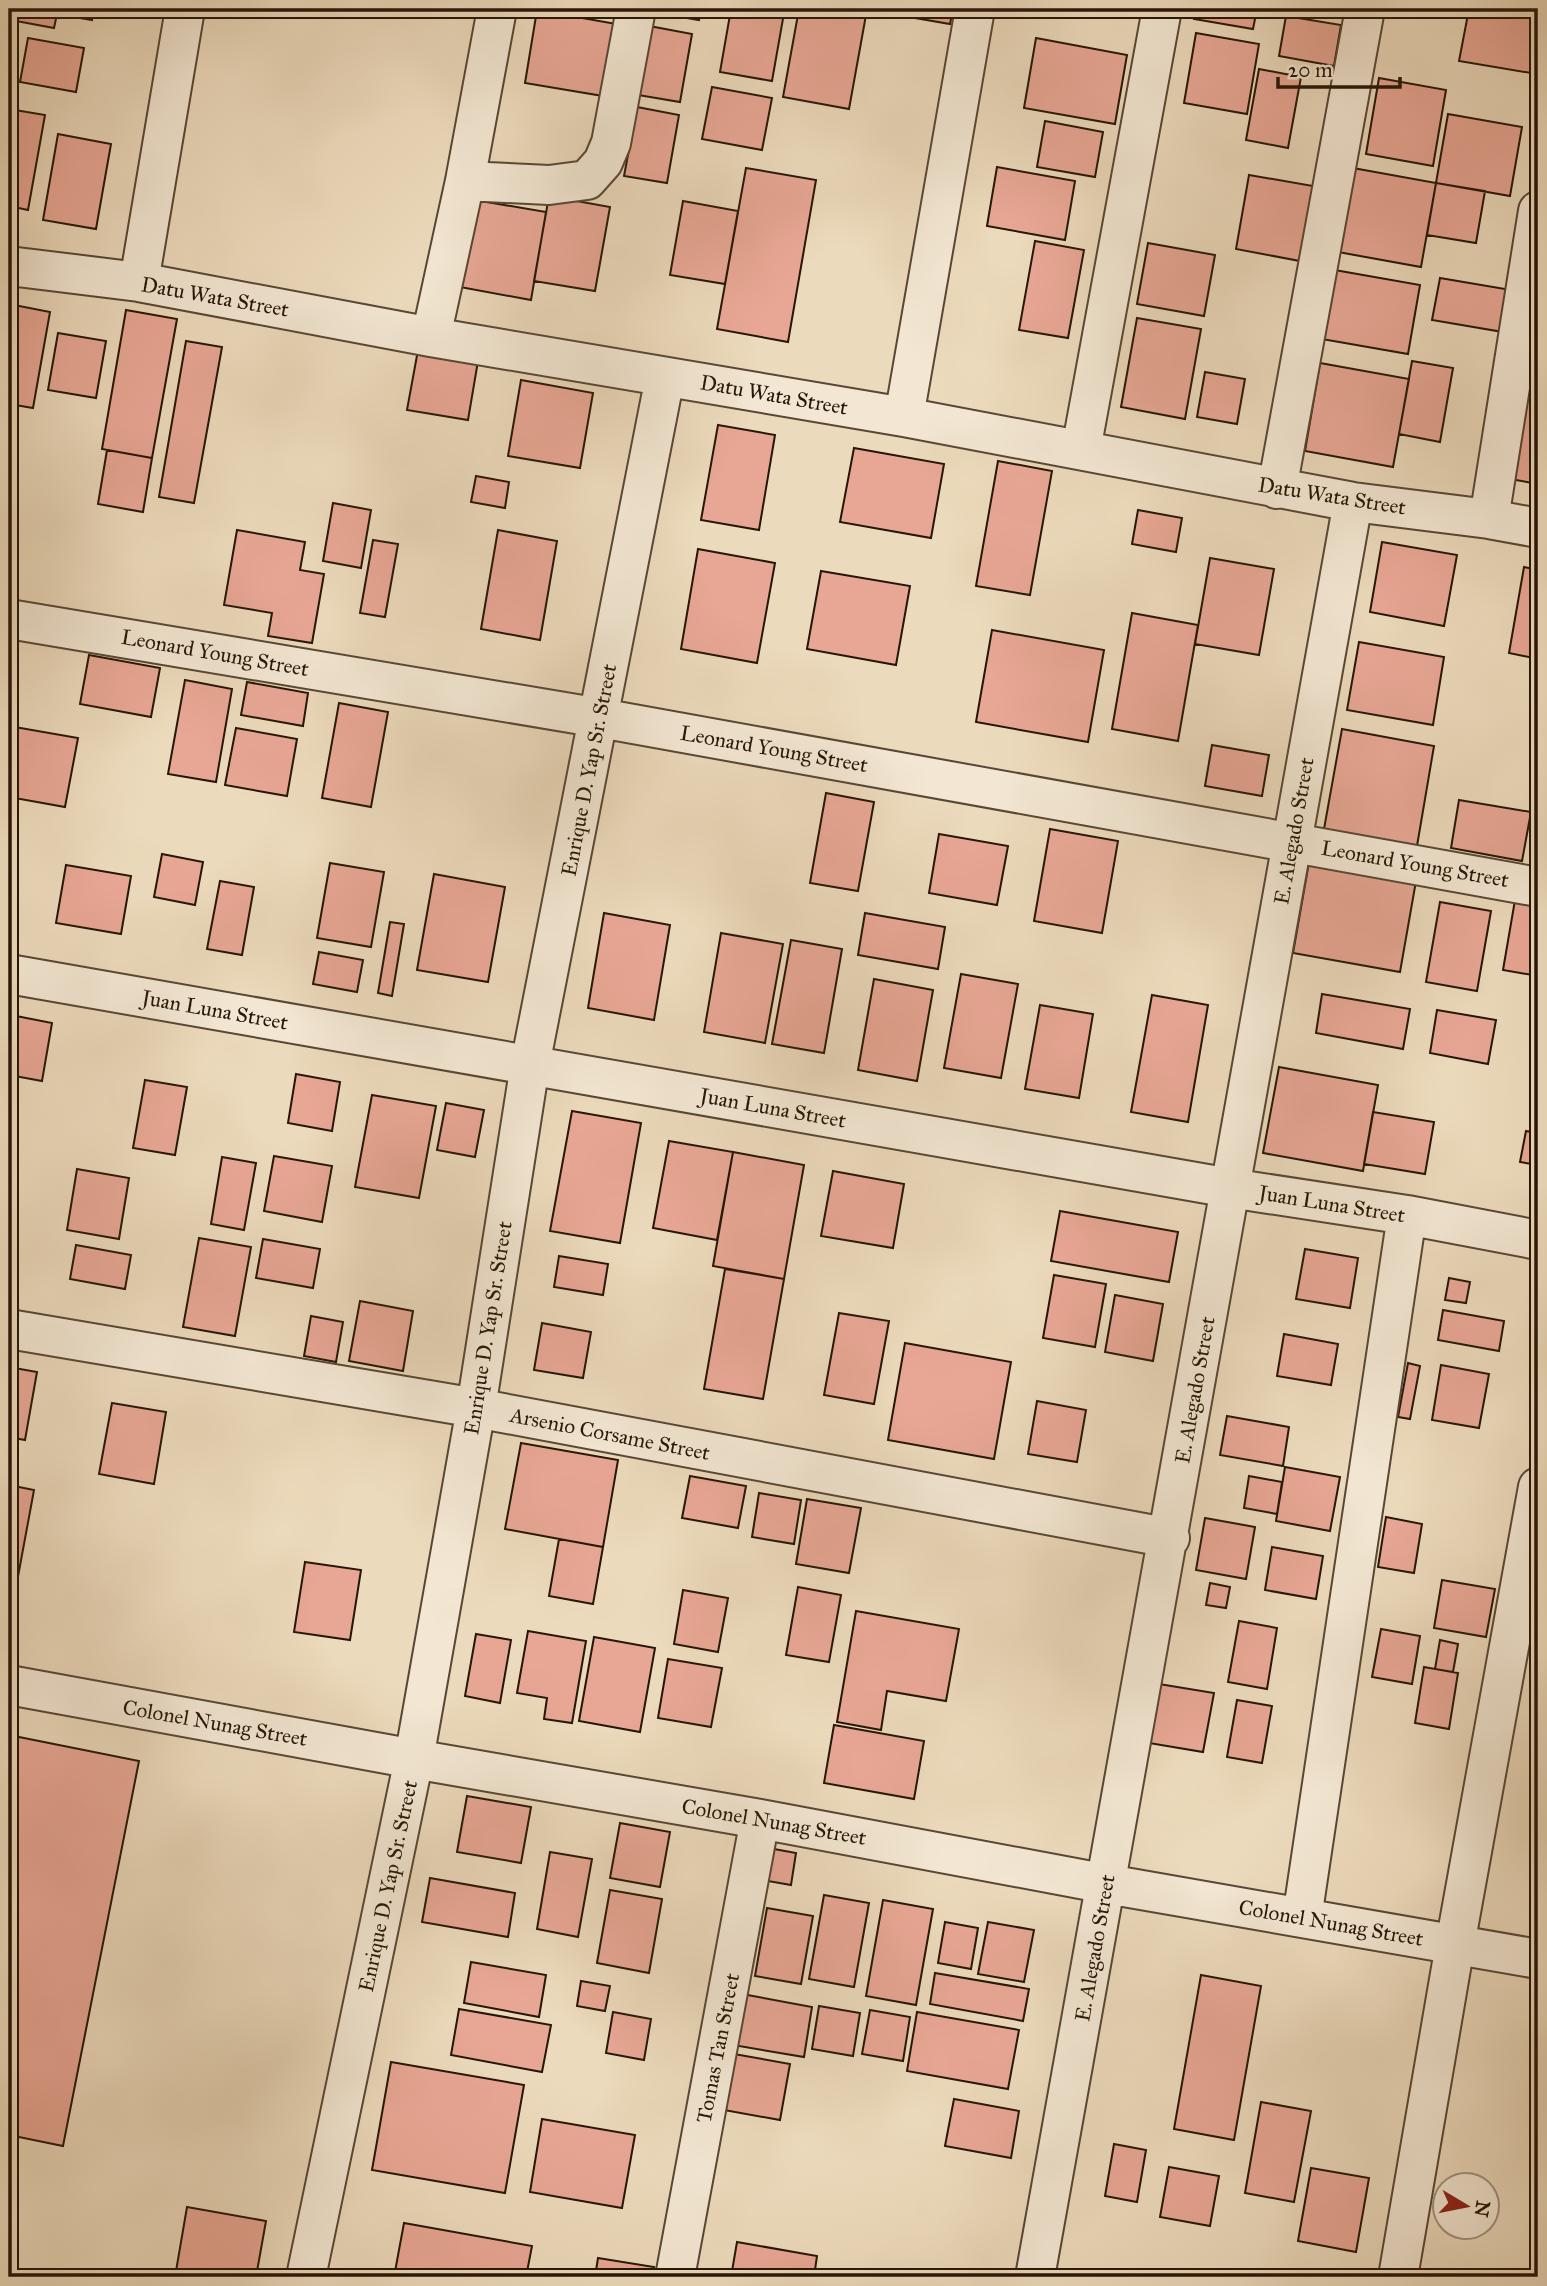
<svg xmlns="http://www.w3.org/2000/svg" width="1547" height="2286" font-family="'IM FELL Great Primer',serif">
	<rect width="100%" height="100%" fill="#ecdabc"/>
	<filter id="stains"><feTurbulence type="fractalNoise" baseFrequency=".00286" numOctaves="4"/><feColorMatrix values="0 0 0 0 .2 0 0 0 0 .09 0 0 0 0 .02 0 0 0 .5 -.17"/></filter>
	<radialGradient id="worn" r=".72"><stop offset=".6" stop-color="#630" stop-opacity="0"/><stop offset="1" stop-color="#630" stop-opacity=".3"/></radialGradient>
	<path fill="#e8a795" stroke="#261607" stroke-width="2" d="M19,9H94L92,20L57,14L54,28L16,21Z
		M676,9H701L699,20L675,16Z
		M731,9H762L784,13L772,81L720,72Z
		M799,9H829L866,15L849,109L783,97Z
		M881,9H953L950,24L880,12Z
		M1196,9H1257L1253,29L1194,19Z
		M1469,9H1508L1538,14L1537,74L1459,61Z
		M537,10L622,25L609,97L525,83Z
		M1286,16L1341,25L1334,66L1279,56Z
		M644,25L692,34L680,102L632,94Z
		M1196,33L1259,44L1247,114L1184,103Z
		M28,38L84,48L76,92L20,82Z
		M1036,38L1127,55L1115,124L1024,108Z
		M1259,69L1301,77L1288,148L1246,140Z
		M1379,78L1446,90L1433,166L1366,154Z
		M712,87L772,98L762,150L702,139Z
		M637,107L679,115L667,183L624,176Z
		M9,109L45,115L28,210L9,206Z
		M1448,114L1522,127L1510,196L1436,183Z
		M1045,121L1103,132L1095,177L1037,167Z
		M58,134L111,144L96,229L43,220Z
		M997,167L1075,181L1065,240L987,226Z
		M746,168L816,180L788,342L717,329Z
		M1353,168L1436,183L1421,267L1338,252Z
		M1249,175L1313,186L1300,261L1236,249Z
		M1436,183L1485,191L1476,243L1427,235Z
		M549,196L610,207L595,291L534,281Z
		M475,200L546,212L531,300L460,287Z
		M683,201L738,211L725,284L670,275Z
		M1035,241L1084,250L1068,338L1019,330Z
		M1148,243L1215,255L1204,316L1137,304Z
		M1329,269L1420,285L1408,354L1316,338Z
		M1440,278L1511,290L1503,332L1432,320Z
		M9,304L50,312L33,408L9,404Z
		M126,310L177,319L152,458L102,449Z
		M1137,318L1201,329L1185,419L1121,407Z
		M58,333L106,341L96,398L48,390Z
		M186,341L222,347L194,503L159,497Z
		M418,350L478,361L468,420L407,410Z
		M1412,361L1453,368L1440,442L1399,434Z
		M1320,363L1409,379L1393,467L1305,451Z
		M1205,372L1245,379L1237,424L1197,417Z
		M521,380L593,393L580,468L508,456Z
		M1524,396L1538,398V484L1510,479Z
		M718,425L775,435L759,530L701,520Z
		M854,448L944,464L931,538L840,522Z
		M107,450L152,458L143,512L98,504Z
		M998,461L1052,471L1030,595L976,586Z
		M476,476L509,482L505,508L471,502Z
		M333,503L371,510L361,568L323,561Z
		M1138,510L1182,518L1176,552L1132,544Z
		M237,530L305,542L300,570L324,574L312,643L268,636L272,613L224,605Z
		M498,530L557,541L540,640L481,629Z
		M373,540L398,544L385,617L360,613Z
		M1382,542L1457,555L1444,626L1370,612Z
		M698,549L775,563L757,663L681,649Z
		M1210,558L1274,569L1259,655L1195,644Z
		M1524,567L1538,570V659L1509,653Z
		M821,571L910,586L896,665L807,649Z
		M1132,613L1198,625L1178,741L1112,729Z
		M992,630L1104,650L1088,742L976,722Z
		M1359,642L1444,657L1433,725L1347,710Z
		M9,648L18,650L10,698H9Z
		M89,655L160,668L151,717L80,704Z
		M185,680L232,689L216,782L168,774Z
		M247,682L308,693L303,726L241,715Z
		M339,703L388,712L371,807L322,798Z
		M9,726L78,738L65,807L9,797Z
		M236,728L297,739L287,796L225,785Z
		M1342,729L1434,746L1417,846L1324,829Z
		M1212,745L1269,755L1262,796L1205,786Z
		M826,793L874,802L858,891L810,883Z
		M1459,800L1531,812L1522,861L1451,848Z
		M1050,829L1118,841L1102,933L1034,921Z
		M939,834L1008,846L997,905L929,893Z
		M162,854L203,862L195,905L154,897Z
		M1309,862L1416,881L1400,972L1293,953Z
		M330,863L384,872L371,947L317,938Z
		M66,865L131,876L121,934L56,923Z
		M434,874L505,887L488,982L417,970Z
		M220,881L254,887L242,955L207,949Z
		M1515,900L1538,904V976L1503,970Z
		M1440,902L1491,911L1477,991L1426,982Z
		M604,913L670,925L654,1020L588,1008Z
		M865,913L945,927L938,969L858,955Z
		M390,922L404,924L392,996L378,993Z
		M721,933L783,944L765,1043L704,1032Z
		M791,940L842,949L824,1053L772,1044Z
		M319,952L363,960L357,992L313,984Z
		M961,974L1018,984L1001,1078L944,1068Z
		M874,979L933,990L917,1081L858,1070Z
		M1322,994L1410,1009L1403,1049L1316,1033Z
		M1152,995L1208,1005L1188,1122L1131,1112Z
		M1040,1005L1093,1014L1079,1098L1025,1089Z
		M1437,1010L1496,1020L1488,1064L1430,1053Z
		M11,1015L52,1023L42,1081L9,1075Z
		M1279,1067L1378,1085L1363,1171L1263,1153Z
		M296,1074L340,1082L332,1131L288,1123Z
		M145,1080L187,1087L175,1155L133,1148Z
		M372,1095L436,1106L419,1198L355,1187Z
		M446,1103L484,1110L475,1157L437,1150Z
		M572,1111L641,1123L620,1243L550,1231Z
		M1373,1112L1434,1122L1425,1174L1364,1164Z
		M1526,1131L1538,1133V1165L1520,1162Z
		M669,1141L733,1152L717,1240L653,1228Z
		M733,1152L804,1165L784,1279L713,1266Z
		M274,1156L332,1166L322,1222L264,1211Z
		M222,1157L256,1163L244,1230L211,1224Z
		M77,1169L129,1178L119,1239L67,1230Z
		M833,1171L904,1184L893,1248L821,1236Z
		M1060,1211L1178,1232L1169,1282L1051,1261Z
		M199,1238L251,1247L235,1336L183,1327Z
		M263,1239L320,1249L313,1288L256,1278Z
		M76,1245L131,1255L125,1289L70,1279Z
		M1305,1249L1358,1258L1350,1308L1296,1299Z
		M559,1256L608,1264L603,1295L554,1287Z
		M725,1269L784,1279L763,1399L704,1389Z
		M1054,1275L1106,1284L1095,1347L1043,1338Z
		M1449,1278L1470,1282L1466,1303L1445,1300Z
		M1115,1295L1163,1304L1153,1361L1105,1352Z
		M360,1301L413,1311L403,1371L349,1361Z
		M1443,1310L1504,1321L1499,1351L1438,1340Z
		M839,1313L889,1321L874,1404L824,1395Z
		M311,1316L343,1322L336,1362L304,1356Z
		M542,1323L591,1332L583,1378L534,1370Z
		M1284,1334L1338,1344L1331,1385L1277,1376Z
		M905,1343L1011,1362L994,1459L888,1440Z
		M1408,1363L1420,1366L1410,1419L1398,1417Z
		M1441,1365L1489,1374L1479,1428L1432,1420Z
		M9,1367L37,1372L25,1440L9,1437Z
		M1037,1401L1086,1410L1077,1462L1028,1454Z
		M112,1403L166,1412L154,1484L99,1474Z
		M1227,1416L1289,1427L1283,1466L1220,1455Z
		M521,1443L618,1460L603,1547L505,1529Z
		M1285,1467L1340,1477L1330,1531L1276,1521Z
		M690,1476L746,1486L738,1528L682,1518Z
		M1249,1476L1282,1482L1277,1514L1244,1508Z
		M9,1485L34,1490L17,1582L9,1581Z
		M759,1493L801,1500L794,1544L752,1537Z
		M807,1499L861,1508L849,1573L796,1564Z
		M1386,1517L1422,1524L1414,1573L1378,1567Z
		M1205,1518L1255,1527L1246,1579L1196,1570Z
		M559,1539L603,1547L593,1604L549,1596Z
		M1272,1547L1323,1556L1316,1599L1265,1590Z
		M305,1562L361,1570L350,1640L294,1632Z
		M1442,1580L1495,1589L1486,1637L1434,1628Z
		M1210,1583L1230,1587L1226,1608L1206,1605Z
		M798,1587L841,1595L829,1662L786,1655Z
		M683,1590L728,1598L718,1652L674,1644Z
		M1534,1602L1538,1603V1639L1527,1637Z
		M856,1611L959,1629L946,1701L887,1691L881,1730L837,1722Z
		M1239,1621L1277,1628L1267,1689L1228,1682Z
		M1381,1629L1420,1636L1412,1684L1372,1677Z
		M528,1631L586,1641L572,1723L544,1719L547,1698L517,1693Z
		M476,1634L511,1640L500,1703L465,1696Z
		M594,1637L655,1648L640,1732L579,1721Z
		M1440,1640L1458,1644L1453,1672L1435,1669Z
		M668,1659L722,1668L711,1727L658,1718Z
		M1424,1667L1458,1673L1449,1729L1415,1723Z
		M1159,1684L1214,1693L1203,1752L1149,1743Z
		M1237,1700L1272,1706L1262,1763L1227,1757Z
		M834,1725L924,1741L914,1799L824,1783Z
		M9,1735L139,1761L63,2146L9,2135Z
		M467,1796L531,1807L521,1863L457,1852Z
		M620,1823L670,1832L660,1887L610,1878Z
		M774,1849L796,1853L791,1885L768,1881Z
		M550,1852L592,1859L578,1937L537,1929Z
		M430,1878L515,1893L508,1937L422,1922Z
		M610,1890L662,1899L649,1973L597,1963Z
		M824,1895L869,1903L854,1987L809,1979Z
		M883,1900L933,1909L916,2005L866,1996Z
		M767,1908L813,1916L801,1984L755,1976Z
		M945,1922L978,1928L971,1969L938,1963Z
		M988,1922L1034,1930L1024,1982L978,1974Z
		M471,1962L546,1975L539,2017L464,2003Z
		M935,1973L1029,1989L1023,2021L930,2004Z
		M1201,1975L1261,1986L1234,2140L1174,2129Z
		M581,1981L610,1986L605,2011L577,2006Z
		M742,1994L812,2007L804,2057L733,2045Z
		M819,2006L860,2013L853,2056L812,2049Z
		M459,2009L551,2025L542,2072L451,2055Z
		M870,2010L910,2017L903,2061L862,2054Z
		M613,2012L651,2019L644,2060L606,2053Z
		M917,2012L1019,2030L1008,2089L907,2071Z
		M734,2054L790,2064L780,2120L724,2110Z
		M391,2062L524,2085L505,2193L372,2170Z
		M954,2099L1019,2111L1011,2158L945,2146Z
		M1261,2102L1311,2111L1294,2202L1245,2193Z
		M542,2119L635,2135L622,2208L530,2192Z
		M1114,2144L1146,2150L1137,2202L1105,2196Z
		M1169,2167L1219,2176L1210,2226L1160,2217Z
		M1311,2168L1369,2178L1356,2252L1298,2241Z
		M187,2207L266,2221L256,2277H175Z
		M404,2223L532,2246L526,2277H394Z
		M737,2242L817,2256L814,2277H731Z
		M598,2258L654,2267L652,2277H595Z"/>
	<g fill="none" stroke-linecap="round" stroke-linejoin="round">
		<g stroke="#584734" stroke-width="42">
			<path id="minor" d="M465,181L549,185L587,180L603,162L611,143L636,9
				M9,266L139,282L431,337L904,417L1353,502L1489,519L1538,528
				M139,282L185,9
				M431,337L465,181L497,9
				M904,417L975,9
				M1081,450L1162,9
				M1277,489L1365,9
				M1489,519L1538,211
				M9,619L600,718L1538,887
				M9,974L1230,1188L1407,1215L1538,1240
				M9,1329L476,1408L1170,1538
				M9,1685L414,1759L760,1819L1107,1884L1538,1959
				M1302,1918L1407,1215
				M306,2277L414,1759L476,1408L530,1065L665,377
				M675,2277L760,1819
				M1035,2277L1353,502
				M1398,2277L1455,1945L1538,1487"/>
		</g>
		<use href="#minor" stroke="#f3e7d3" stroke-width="38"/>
	</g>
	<g text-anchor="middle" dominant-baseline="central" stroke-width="5" stroke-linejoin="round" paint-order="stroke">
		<g font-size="21" fill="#261607" stroke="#f3e7d3">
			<text transform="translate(215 297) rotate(10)">Datu Wata Street</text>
			<text transform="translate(774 395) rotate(10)">Datu Wata Street</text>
			<text transform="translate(1332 496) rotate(9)">Datu Wata Street</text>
			<text transform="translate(215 653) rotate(10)">Leonard Young Street</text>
			<text transform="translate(774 749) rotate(10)">Leonard Young Street</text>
			<text transform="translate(589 770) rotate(-79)">Enrique D. Yap Sr. Street</text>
			<text transform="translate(1294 831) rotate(-80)">E. Alegado Street</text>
			<text transform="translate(1415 864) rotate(10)">Leonard Young Street</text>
			<text transform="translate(215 1010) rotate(10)">Juan Luna Street</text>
			<text transform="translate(773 1108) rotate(10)">Juan Luna Street</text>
			<text transform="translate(1332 1204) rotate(9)">Juan Luna Street</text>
			<text transform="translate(488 1328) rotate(-81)">Enrique D. Yap Sr. Street</text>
			<text transform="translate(1195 1390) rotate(-80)">E. Alegado Street</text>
			<text transform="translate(610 1434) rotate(11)">Arsenio Corsame Street</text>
			<text transform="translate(215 1723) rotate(10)">Colonel Nunag Street</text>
			<text transform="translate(774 1822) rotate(10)">Colonel Nunag Street</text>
			<text transform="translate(388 1886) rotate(-78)">Enrique D. Yap Sr. Street</text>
			<text transform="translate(1331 1923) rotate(10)">Colonel Nunag Street</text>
			<text transform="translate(1095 1948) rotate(-80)">E. Alegado Street</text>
			<text transform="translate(718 2048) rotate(-79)">Tomas Tan Street</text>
		</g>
	</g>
	<rect width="1547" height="2286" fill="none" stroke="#ecdabc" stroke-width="35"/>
	<rect x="10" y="10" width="1526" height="2265" fill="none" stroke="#261607" stroke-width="3.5"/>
	<rect x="18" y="18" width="1512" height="2251" fill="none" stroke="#261607" stroke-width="2"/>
	<g transform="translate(1466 2206) rotate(100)"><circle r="33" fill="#f3e7d3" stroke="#a19381" stroke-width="2"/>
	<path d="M0-5L12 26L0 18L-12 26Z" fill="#8f2418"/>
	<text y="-10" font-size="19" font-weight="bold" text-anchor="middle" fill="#261607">N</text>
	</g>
	<path d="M1278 77v10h122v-10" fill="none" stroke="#261607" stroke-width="3.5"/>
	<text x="1288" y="77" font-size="21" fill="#261607" stroke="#f3e7d3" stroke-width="5" paint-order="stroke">20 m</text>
	<rect width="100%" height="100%" filter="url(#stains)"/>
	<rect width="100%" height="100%" fill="url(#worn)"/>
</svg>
